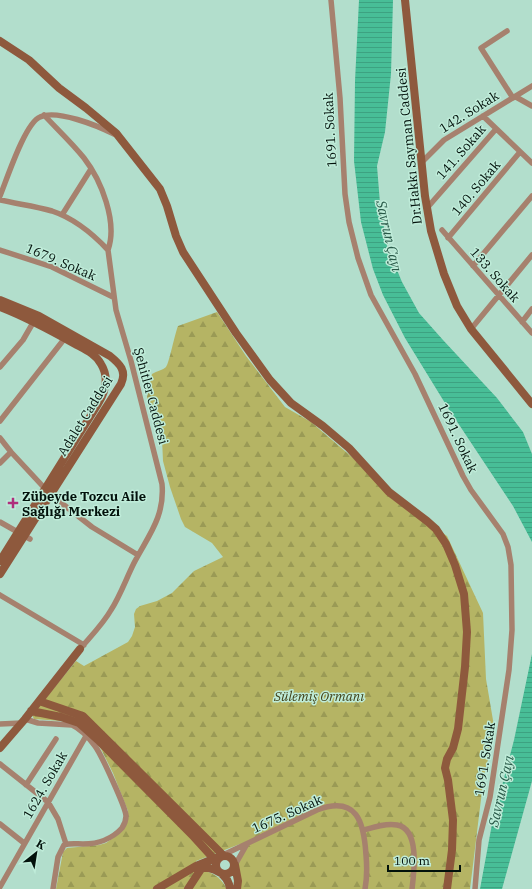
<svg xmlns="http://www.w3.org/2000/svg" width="532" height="889" font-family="'IBM Plex Serif',serif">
	<defs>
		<pattern id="forest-firs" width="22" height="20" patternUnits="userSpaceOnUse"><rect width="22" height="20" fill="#b5b464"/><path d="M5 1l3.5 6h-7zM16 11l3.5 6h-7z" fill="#9a9a55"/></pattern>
		<pattern id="water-rules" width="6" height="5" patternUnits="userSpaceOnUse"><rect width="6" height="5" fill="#48be97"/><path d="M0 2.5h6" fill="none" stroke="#3da281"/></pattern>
	</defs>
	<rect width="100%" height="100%" fill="#b2decc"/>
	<path fill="url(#forest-firs)" d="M217,312L246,356L285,407L311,422L353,458L392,499L447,536L483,613L486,679L495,732L484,775L470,889H236L239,862L245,851L240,844L196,861L197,870C211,871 220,876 227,889H56L63,852L67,848L99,845L106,843L113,838L128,816V811L113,773L101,749L93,739L75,724L61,721L34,719L32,715L76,661L84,666L128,642L132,636L135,627L134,614L136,609L140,606L157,601L172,593L194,571L223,557L212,543L185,527L181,519L170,487L163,461L162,439L160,432L148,405L147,397L152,374C157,371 163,370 166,367C169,364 175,333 178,326Z"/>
	<path fill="url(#water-rules)" d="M359,0H393L391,74L385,132L377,166L380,203L387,246L402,282L419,313L443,340L497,398L523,432L532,454V542L513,506L448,408L405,338L383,295L373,269L361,222L354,161L355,81Z
		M532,654V781L502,889H480L492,824L514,740Z"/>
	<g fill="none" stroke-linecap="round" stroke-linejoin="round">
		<path stroke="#a6816e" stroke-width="5.5" d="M331,0L340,98L345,194L349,222L358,258L371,295L415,374L463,476L471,490L503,534L508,547L511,565L512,630L509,670L490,797L479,840L475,889
			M507,31L481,48L513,98
			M516,97L532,106
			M44,115C57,129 72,143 84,158C101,180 118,222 108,250
			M483,116L532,163
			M422,162L444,140L532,86
			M0,196C7,179 25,123 40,117C57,109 98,126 114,134
			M0,200C17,204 35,206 52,211C73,218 93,234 108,250L116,310L131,361L162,484C165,517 148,536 134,563C126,579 120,596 111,610C103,624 91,636 80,649
			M427,208L496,129
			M62,215L91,169
			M442,230L532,333
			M448,238L520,152
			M0,250L52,267L113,297
			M473,266L532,196
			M522,322L532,309
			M471,329L532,255
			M0,367L23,340L34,321
			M0,421L65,338
			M0,438L11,452L50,494L92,527L138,555
			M0,463L11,452
			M0,522L30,539
			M0,595L84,645
			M25,719L38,723L72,725C81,729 89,738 95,746C101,754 126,808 126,816C126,820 124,825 122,828C112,839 97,844 83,844C76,844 70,843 64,845L58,857L53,889
			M0,724L22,723
			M0,764L48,802L58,819L66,844
			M26,785L56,739
			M0,824L24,843
			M364,830C374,827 386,823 397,825C420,829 414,872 412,889
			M223,855L317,810C357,795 364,822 366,855C367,866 367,878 365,889
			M235,865L247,844
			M0,887L86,736"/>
		<path stroke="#8e593d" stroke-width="8" d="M405,0L425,196L431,231L444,274L457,306L471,329L532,404
			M0,41L29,60L59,88L86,108L116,133L160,189L167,206L176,236L183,252L236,333L270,380L291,403L323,426L349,448L389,492L427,521L436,529L446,544L455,565L464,594L467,632L465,667L458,729L453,748L447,759L445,768L448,780L453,820L452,850L447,889
			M0,300L39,316L110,356C120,364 127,371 121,384L0,574
			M0,307C26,317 50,330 75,344C84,349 96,354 101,364C109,377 106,391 98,404L0,561
			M39,701L83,716L223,855L196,866C211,867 228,872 230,889
			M31,711L61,717L79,723L98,740L194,837L214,859
			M0,748L25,719L80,649
			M216 865a9 9 0 1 1 18 0a9 9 0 1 1-18 0Z
			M235,865L238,881L237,889
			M157,889L196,866
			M188,889L203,866"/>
	</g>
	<path fill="#af2f7c" stroke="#bfecd9" stroke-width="1.5" d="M11 497h4v4h4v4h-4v4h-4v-4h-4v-4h4z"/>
	<g text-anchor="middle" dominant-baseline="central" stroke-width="3" stroke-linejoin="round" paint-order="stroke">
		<g font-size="13" fill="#02110b" stroke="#bfecd9">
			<text transform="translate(469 112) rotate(-32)">142. Sokak</text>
			<text transform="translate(330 130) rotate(-93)">1691. Sokak</text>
			<text transform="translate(409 146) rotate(-96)">Dr.Hakkı Sayman Caddesi</text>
			<text transform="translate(461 152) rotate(-49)">141. Sokak</text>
			<text transform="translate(476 188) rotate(-50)">140. Sokak</text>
			<text transform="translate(61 262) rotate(23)">1679. Sokak</text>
			<text transform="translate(495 275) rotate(49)">133. Sokak</text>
			<text transform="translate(151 396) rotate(75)">Şehitler Caddesi</text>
			<text transform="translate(85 416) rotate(-58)">Adalet Caddesi</text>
			<text transform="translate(458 438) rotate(65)">1691. Sokak</text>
			<text transform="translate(485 759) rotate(-81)">1691. Sokak</text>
			<text transform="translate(45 785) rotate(-60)">1624. Sokak</text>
			<text transform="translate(287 814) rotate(-24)">1675. Sokak</text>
		</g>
		<g font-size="13" font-weight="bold" fill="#02110b" stroke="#bfecd9" text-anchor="start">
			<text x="22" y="496">Zübeyde Tozcu Aile<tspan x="22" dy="15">Sağlığı Merkezi</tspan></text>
		</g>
		<g font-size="13" font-style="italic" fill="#414118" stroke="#bfecd9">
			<text x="319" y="696">Sülemiş Ormanı</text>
		</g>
		<g font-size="14" font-style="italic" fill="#295948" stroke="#bfecd9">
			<text transform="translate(389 236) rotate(77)">Savrun Çayı</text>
			<text transform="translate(501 791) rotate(-77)">Savrun Çayı</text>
		</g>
	</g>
	<g transform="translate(36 853) rotate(30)" stroke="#bfecd9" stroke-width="3" paint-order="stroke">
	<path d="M0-3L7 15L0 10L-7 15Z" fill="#02110b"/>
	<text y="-6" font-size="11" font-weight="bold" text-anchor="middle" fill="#02110b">K</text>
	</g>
	<path d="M388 865v6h72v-6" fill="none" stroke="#02110b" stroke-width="2"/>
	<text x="394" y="865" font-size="12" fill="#02110b" stroke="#bfecd9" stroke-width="3" paint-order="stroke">100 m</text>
</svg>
